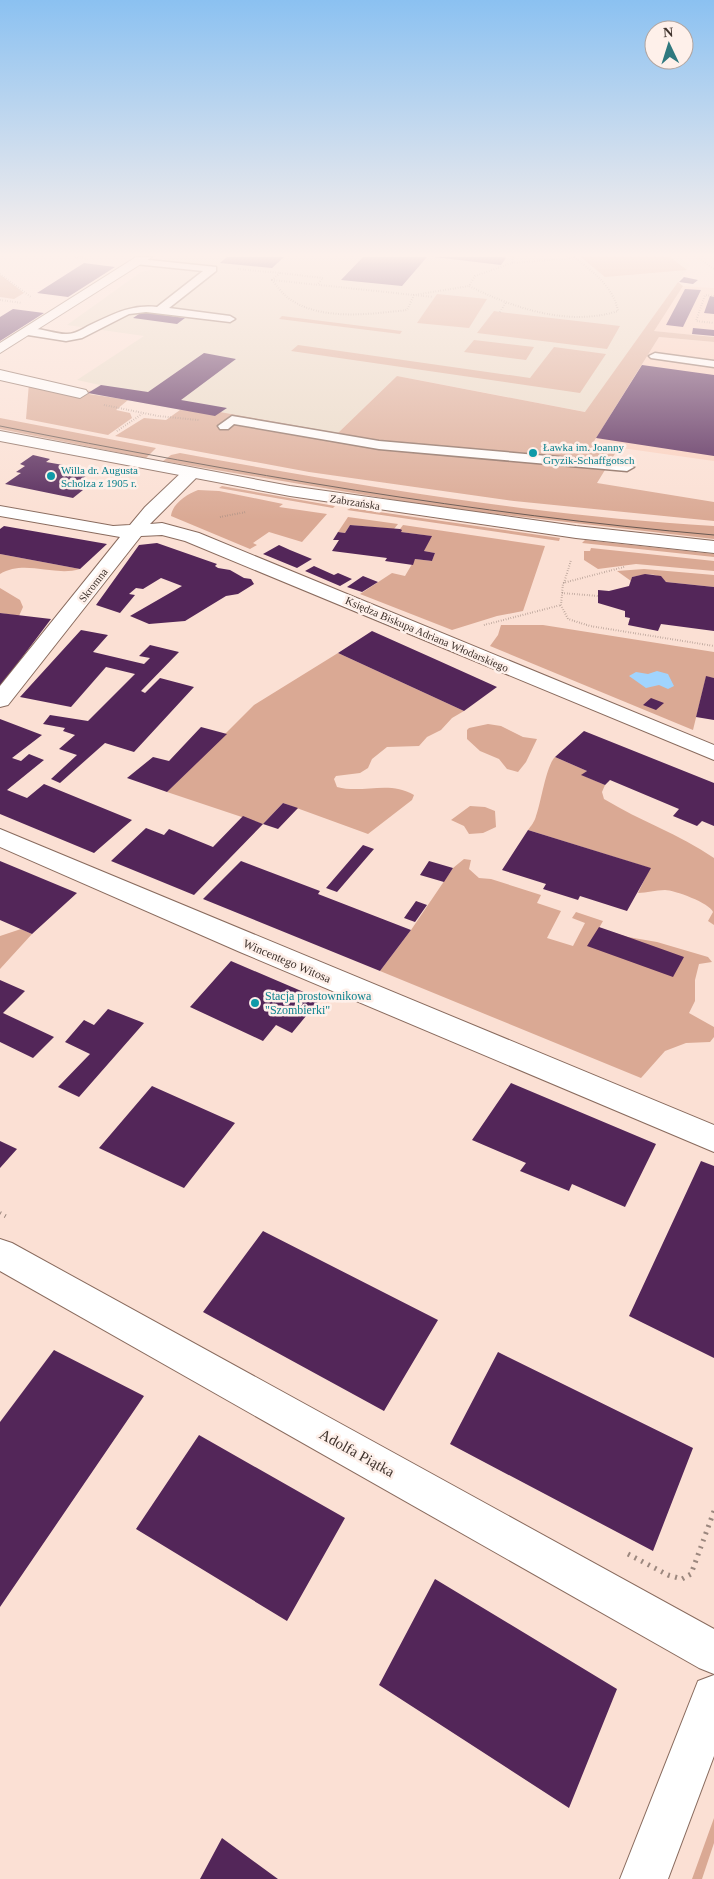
<svg xmlns="http://www.w3.org/2000/svg" width="714" height="1879" font-family="Georgia,serif">
	<rect width="100%" height="100%" fill="#fbe0d4"/>
	<path fill="#fad0be" d="M683,286L714,288V337L653,331Z
		M659,337L714,342V461L593,444Z"/>
	<path fill="#e9dac7" d="M171,257H679L690,265L586,412L397,376L338,433L220,412L215,416L88,393L100,385L77,380L144,336L67,325L141,272L154,269Z"/>
	<path fill="#daa994" d="M581,257H670L687,270L605,277Z
		M0,275L2,276L24,293L14,299L0,297Z
		M678,282L683,286L654,331L714,337V342L659,337L593,443L619,447L597,483L714,502V521L514,501L309,472L115,436L144,418L166,420L180,410L220,412L338,433L397,376L585,412Z
		M437,294L487,299L469,328L417,323Z
		M494,311L500,312L620,326L607,349L477,333Z
		M282,316L402,331L400,334L279,319Z
		M474,340L534,347L526,360L464,352Z
		M298,345L530,378L554,347L606,354L580,393L291,351Z
		M29,383L92,391L89,394L128,400L116,410L130,413L132,418L108,435L26,419Z
		M0,418L156,448L146,458L0,429Z
		M180,453C354,485 538,516 714,526V539L436,507L163,461L171,455Z
		M222,486L335,506L333,508L219,488Z
		M198,490L219,491L283,504L279,507L327,514L302,542L269,532L253,543L257,545L250,549L171,516C172,504 187,494 198,490Z
		M351,508L560,538L559,541L347,510Z
		M348,517L398,524L394,529L350,525L345,533L338,532Z
		M403,525L545,546L523,611L497,616L452,630L360,594L392,573L405,576L415,559L432,561L435,553L424,551L431,536L401,532L400,529Z
		M585,540L714,554V557L582,543Z
		M591,548L714,561V571L636,564L598,569L584,560V551H590Z
		M0,554L80,569C54,577 25,559 0,574Z
		M644,569L714,575V587L666,582C656,571 645,575 632,577L631,581L617,571Z
		M0,588L20,600L23,607L19,616L0,613Z
		M501,625H543L714,652V678L706,677L693,730L490,646L498,635Z
		M338,653L464,711L452,718L441,730L427,737L419,746L387,747L372,759L368,768L360,773L336,776L334,779L337,787C363,794 389,780 414,795L412,800L368,834L283,803L263,824L167,792L254,705Z
		M488,724L501,726L523,737L537,739L526,762L518,772L507,769L499,759L480,751L467,739V730L469,728Z
		M555,757L587,771L582,775L605,785L602,792L604,799C640,821 679,834 714,858V925L708,921L713,912C710,903 674,890 665,890C655,890 647,893 638,893L650,868L528,830C531,826 535,821 536,816C541,803 546,766 555,757Z
		M470,806L485,807L495,811L496,827L483,833L469,834L464,826L451,820Z
		M464,859L471,860L469,869L479,878L491,879L541,895L537,903L561,911L547,938L573,946L585,923L572,918L576,912L603,921L599,928L628,937L657,942L708,957L712,962L699,964L695,980V1001L689,1013L714,1027V1037L710,1042L686,1043L665,1051L641,1078L380,971L411,930L453,868Z
		M21,929L32,934L0,969V936Z
		M714,1818V1843L702,1879H692Z"/>
	<path fill="#a0d4fe" d="M657,671L668,674L674,686L668,689L659,685L646,688L629,676L636,672L648,674Z"/>
	<path fill="#532659" d="M227,257H284L272,268L220,263Z
		M363,257H427L402,286L341,280Z
		M434,257H502L506,258L501,265Z
		M84,263L115,267L68,297L37,293Z
		M684,277L698,280L693,284L679,282Z
		M685,289L701,290L683,327L666,325Z
		M710,296L714,297V314L704,313Z
		M13,309L44,313L0,341V317Z
		M142,312L185,318L177,324L133,318Z
		M693,328L714,330V336L692,334Z
		M204,353L236,359L181,400L227,408L215,416L88,393L101,385L148,392Z
		M642,365L714,375V456L596,438Z
		M33,455L50,459L46,462L92,470L73,488L83,490L73,498L5,484L21,473L16,472L25,466L20,464Z
		M350,525L400,529L402,530L401,532L432,536L424,551L435,553L432,561L415,559L413,565L385,561L387,558L332,551L339,540H333L338,532L345,533Z
		M4,526L107,544L80,569L0,554V529Z
		M157,543L217,564L215,566L218,568L230,570L244,578L251,579L254,584L238,594L226,596L185,621L149,624L130,616L182,586L161,578L143,589L136,588L129,594L135,595L120,613L96,605L139,545Z
		M279,545L290,550L312,559L297,568L263,554Z
		M314,566L334,575L338,573L352,579L340,586L305,571Z
		M645,574L661,576L666,582L714,587V631L661,624L658,631L628,625L630,618L625,617V611L598,603V590L609,591L629,586L632,577Z
		M363,576L378,582L362,592L347,587Z
		M0,613L51,619L0,687Z
		M81,630L108,635L93,652L144,664L150,658L139,656L150,645L179,652L141,691L145,693L160,678L194,687L134,752L105,743L60,783L51,779L77,755L59,749L75,735L63,731L65,728L43,724L50,715L88,721L135,674L106,667L71,707L20,697Z
		M372,631L437,660L497,687L464,711L338,653Z
		M706,676L714,678V720L696,717Z
		M651,698L664,703L656,710L643,705Z
		M0,719L42,735L12,758L21,761L29,754L44,760L7,790L27,798L44,784L132,820L94,853L0,814Z
		M201,727L227,734L167,792L127,778L153,757L169,761Z
		M584,731L714,783V826L702,821L697,826L673,816L679,809L610,780L605,785L581,775L587,771L555,757Z
		M283,803L298,808L278,829L263,824Z
		M243,816L263,824L194,895L111,861L146,828L164,835L169,829L213,847Z
		M528,830L651,868L627,911L580,896L578,900L543,889L546,884L502,870Z
		M363,845L374,849L337,892L326,888Z
		M0,861L77,893L32,934L0,920Z
		M241,861L320,891L318,894L411,930L380,971L203,899Z
		M429,861L453,868L444,882L420,875Z
		M416,901L427,905L415,922L404,918Z
		M599,927L628,937L684,957L673,977L587,946Z
		M231,961L320,999L292,1033L276,1025L263,1041L190,1007Z
		M0,980L25,991L3,1013L54,1037L33,1058L0,1042Z
		M108,1009L144,1023L79,1097L58,1087L90,1054L65,1042L84,1020L94,1025Z
		M511,1083L656,1144L625,1207L572,1184L569,1191L520,1171L526,1163L472,1140Z
		M152,1086L235,1123L184,1188L99,1148Z
		M0,1141L17,1149L0,1168Z
		M701,1161L714,1166V1358L629,1316Z
		M263,1231L438,1320L384,1411L203,1312Z
		M54,1350L144,1396L0,1607V1422Z
		M498,1352L693,1448L653,1551L450,1444Z
		M199,1435L345,1518L287,1621L136,1529Z
		M435,1579L617,1689L569,1808L379,1685Z
		M222,1838L278,1879H200Z"/>
	<g fill="none" stroke-linecap="round" stroke-linejoin="round">
		<g stroke="#896b5e" stroke-width="3">
			<path id="lane" d="M139,259L216,267V271L169,308L230,316L235,319L230,322L146,312L129,314L82,338L66,341L28,335L22,332C31,323 55,335 67,334C75,334 81,330 88,326C112,315 130,304 157,307L203,271L135,264L134,262Z
				M655,353L714,361V367L651,358L649,356Z
				M232,416L379,441L627,463L634,467L627,471L379,449L234,424L228,429H220L218,426Z"/>
		</g>
		<g stroke="#896b5e" stroke-width="2">
			<path id="street" d="M136,257H152L0,353V343Z
				M0,370L86,390L88,393L80,398L0,380Z
				M190,469L196,470L199,474L196,478L150,524L162,523L199,533L714,745V760L185,541L162,535L141,536L8,705L0,707V686L120,537L0,516V506L113,526L130,525L145,507L184,470Z
				M0,829L714,1125V1152L240,952L0,847Z
				M0,1239L12,1243L714,1629V1674L699,1668L0,1271Z"/>
		</g>
		<g stroke="#896b5e" stroke-width="2">
			<path id="secondary" d="M0,431L290,486L576,526L714,541V553L576,538L290,496L0,441Z
				M714,1675V1756L668,1879H620L698,1681Z"/>
		</g>
		<path stroke="#9b877e" stroke-width="2" stroke-dasharray="0.5 2" stroke-linecap="butt" d="M75,257L89,259
			M513,257L512,263L475,276L469,286C514,308 568,327 618,311C613,286 593,272 574,257
			M697,257L714,269
			M512,263L575,258
			M238,269L280,273L272,280L414,295L469,286
			M280,273L323,278L317,285
			M0,274L31,297
			M272,280C278,287 283,295 291,300C323,321 371,314 407,310L414,295L433,297
			M714,296L705,295L696,321L714,323
			M0,300L22,303
			M500,312L506,302
			M104,405L158,416L199,420
			M117,431L142,414
			M220,517L246,512
			M624,567L563,583L561,605L568,619L590,626L714,646
			M564,583L571,560
			M562,593L598,596
			M484,625L561,605"/>
		<path stroke="#9b877e" stroke-width="4" stroke-dasharray="1 4.5" stroke-linecap="butt" d="M0,1213L7,1217"/>
		<path stroke="#9b877e" stroke-width="5" stroke-dasharray="2 5.5" stroke-linecap="butt" d="M628,1554L668,1575L682,1579L691,1574L714,1511"/>
		<use href="#lane" fill="#fff" fill-rule="evenodd"/>
		<use href="#street" fill="#fff" fill-rule="evenodd"/>
		<use href="#secondary" fill="#fff" fill-rule="evenodd"/>
		<path stroke="#685851" stroke-width="1" d="M0,426C237,473 473,514 714,535"/>
	</g>
	<linearGradient id="sky" x2="0" y2="1"><stop stop-color="#8bc1f1"/><stop offset="0.49" stop-color="#fdf1ec"/><stop offset="1" stop-color="#fdf1ec" stop-opacity="0"/></linearGradient>
	<rect width="714" height="520" fill="url(#sky)"/>
	<g fill="#0f9aa8" stroke="#fef0ea" stroke-width="2">
		<circle cx="533" cy="453" r="5"/>
		<circle cx="51" cy="476" r="5"/>
		<circle cx="255" cy="1003" r="5"/>
	</g>
	<g text-anchor="middle" dominant-baseline="central" stroke-width="5" stroke-linejoin="round" paint-order="stroke">
		<g font-size="11" fill="#0d838f" stroke="#fef0ea" text-anchor="start">
			<text x="543" y="447">Ławka im. Joanny<tspan x="543" dy="13">Gryzik-Schaffgotsch</tspan></text>
			<text x="61" y="470">Willa dr. Augusta<tspan x="61" dy="13">Scholza z 1905 r.</tspan></text>
		</g>
		<g font-size="11" fill="#3f322c" stroke="#fef0ea">
			<text transform="translate(355 502) rotate(9)">Zabrzańska</text>
			<text transform="translate(93 585) rotate(-52)">Skromna</text>
			<text transform="translate(427 634) rotate(23)">Księdza Biskupa Adriana Włodarskiego</text>
		</g>
		<g font-size="12" fill="#3f322c" stroke="#fef0ea">
			<text transform="translate(287 961) rotate(23)">Wincentego Witosa</text>
		</g>
		<g font-size="12" fill="#0d838f" stroke="#fef0ea" text-anchor="start">
			<text x="265" y="996">Stacja prostownikowa<tspan x="265" dy="14">"Szombierki"</tspan></text>
		</g>
		<g font-size="15" fill="#3f322c" stroke="#fef0ea">
			<text transform="translate(357 1453) rotate(29)">Adolfa Piątka</text>
		</g>
	</g>
	<g transform="translate(669 45) rotate(356)"><circle r="24" fill="#fef0ea" stroke="#b2a49e"/>
	<path d="M0-4L9 19L0 12L-9 19Z" fill="#2f787e"/>
	<text y="-8" font-size="14" font-weight="bold" text-anchor="middle" fill="#3f322c">N</text>
	</g>
</svg>
